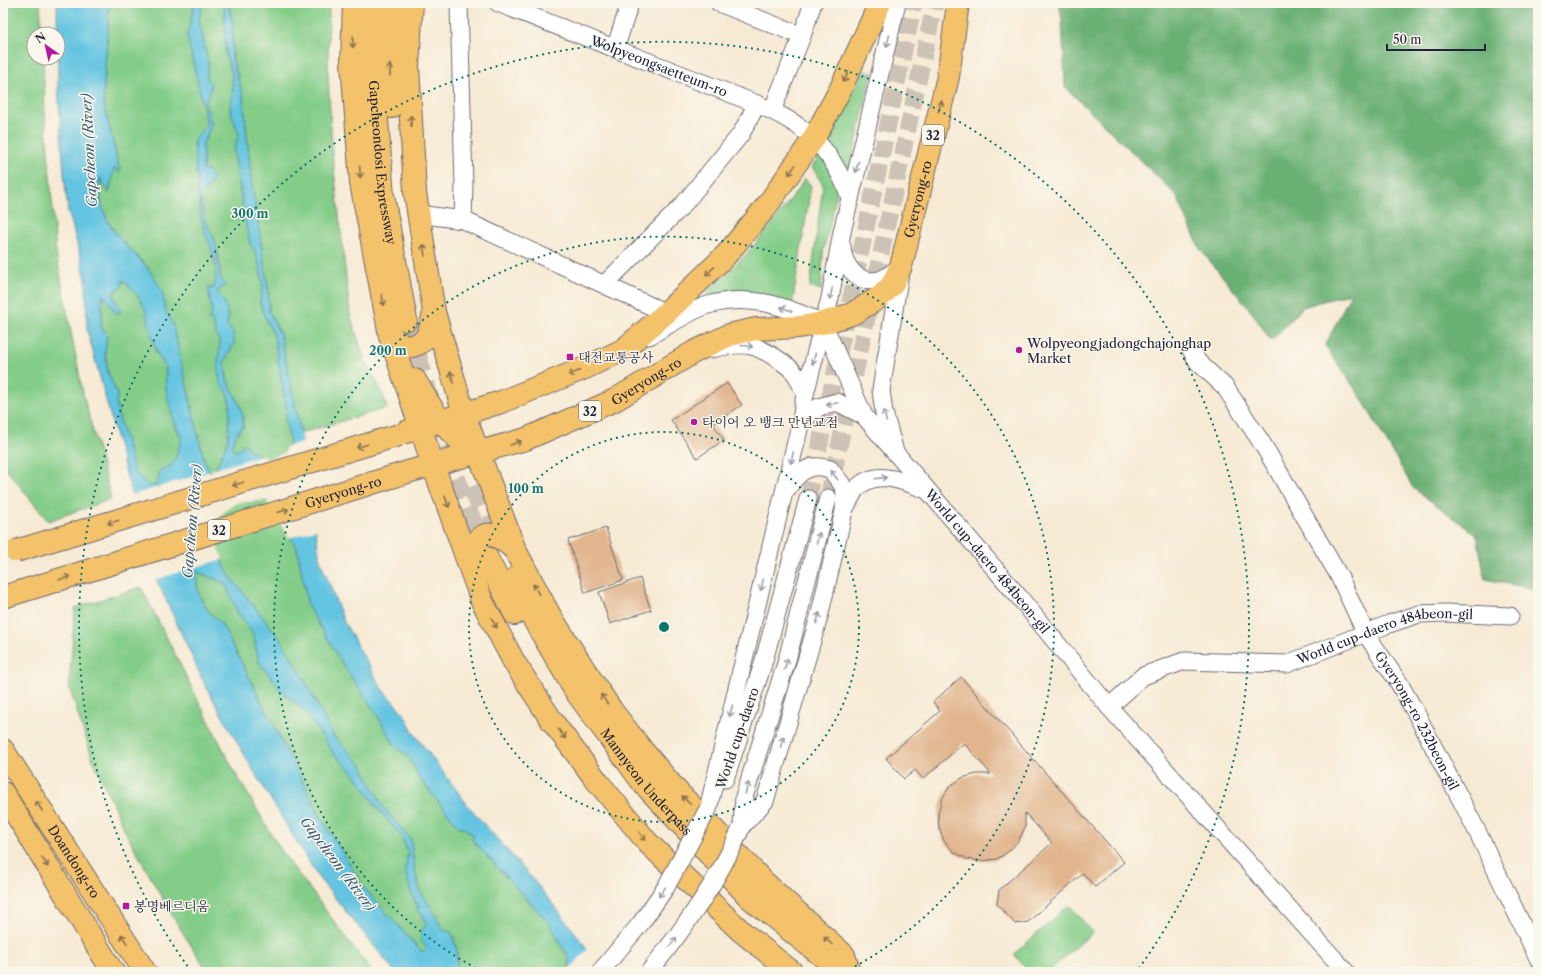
<svg xmlns="http://www.w3.org/2000/svg" width="1541" height="975" font-family="'Libre Caslon Text','Noto Serif KR',serif">
	<rect width="100%" height="100%" fill="#fbf7ec"/>
	<filter id="ink" filterUnits="userSpaceOnUse"><feTurbulence type="fractalNoise" baseFrequency=".025" numOctaves="2"/><feDisplacementMap in="SourceGraphic" scale="8" xChannelSelector="R" yChannelSelector="G"/><feConvolveMatrix kernelMatrix="1 2 1 2 8 2 1 2 1" color-interpolation-filters="sRGB"/></filter>
	<filter id="wash" filterUnits="userSpaceOnUse"><feTurbulence type="fractalNoise" baseFrequency=".012" numOctaves="4" result="noise"/><feDisplacementMap in="SourceGraphic" scale="16" xChannelSelector="R" yChannelSelector="G"/><feGaussianBlur stdDeviation="0.9" result="paint"/><feColorMatrix in="noise" values="0 0 0 0 0 0 0 0 0 0 0 0 0 0 0 0 0 1.4 0 .05"/><feComposite in="paint" operator="in"/></filter>
	<g filter="url(#wash)">
		<rect width="100%" height="100%" fill="#f6ead4"/>
		<path fill="#84cd89" stroke="#537862" d="M3,3H40L42,34H34V58H43L45,113L56,253L83,394L111,499L48,521L3,465Z
			M112,3H195L187,35L207,123L202,132L194,140L201,219L212,247L217,276L214,288H208L212,313L209,320L211,319L220,344L218,362L220,383L227,391L230,405L228,440L212,478L204,460L172,322L166,315L147,266L120,239L107,219L102,209L100,176L109,192L114,168L120,172L103,100L109,8Z
			M202,3H224L225,6L226,56L232,73L233,91L230,109L239,134L234,150L244,216L250,244L255,251L260,267L263,286L260,302L264,315L274,335L287,412L285,418L290,441L286,455L268,461L249,449L245,445L235,452L231,445L241,427L243,428L239,403L227,380L224,362L234,343L233,332L227,325L229,317L217,290C226,266 215,244 205,221C202,214 202,205 200,197L214,179L203,170V144L212,123L205,102L210,92L207,78L208,63L199,20Z
			M228,3H329L328,73L332,151L350,314L363,355L384,397L387,408L301,433L280,334L269,312L268,287L251,179L243,95L233,60V24Z
			M865,70L872,73L850,168L844,172L826,141Z
			M819,156H823L838,185L837,193L823,253L821,290L810,287L823,185L812,167Z
			M805,179L811,186L792,306L711,297L705,293C745,260 776,221 805,179Z
			M122,279L135,290L147,309L156,352L165,366L166,389L174,416L173,422L182,438C176,451 179,468 160,470L157,485L149,486L135,473L119,418L116,403L117,394L108,373L105,353L107,336L101,327L103,294L110,302Z
			M267,498L297,548L308,606L345,668L376,713L394,744L410,759L419,778L458,826L465,828L474,836L472,840L549,923L568,956L570,972H463L457,965V950L452,934L443,930L432,909L420,891L414,867L411,840L383,807L361,764L334,737L303,677L281,640L229,575L216,549L218,514L235,502Z
			M197,572L225,583L238,613L253,634L259,662L282,691L306,713L335,755L353,772L379,810L400,834L408,852L405,871L412,895L426,924L428,947L424,951L420,950L364,888L323,821L221,623L209,613L195,587Z
			M141,587L233,769L282,852L372,972H208L171,914L125,831L93,760L69,687L75,608Z
			M1069,905L1093,932L1048,972H1029L1014,954Z"/>
		<path fill="#6bb075" stroke="#466958" d="M1059,3H1538V587L1533,589L1485,579L1477,535L1413,488L1362,399L1325,346L1351,293L1303,307L1271,341L1253,314L1200,249L1176,195L1065,87L1062,19Z"/>
		<path fill="#63c5e1" stroke="#42748e" fill-rule="evenodd" d="M57,3H112L109,8L103,100L120,173L114,168L109,193L100,177C96,235 136,244 160,287C166,299 162,310 172,322L204,460L212,477L228,440L230,405L227,391L220,383L218,362L220,344L211,319L208,320L212,313L208,288H214C221,257 206,244 201,217C197,191 196,166 194,140L202,132L207,123L187,35L195,3H202L199,20L208,63L207,78L211,84L210,92L205,102L212,123L203,144V170L209,171L214,179L200,197L205,220L215,241L221,280L226,285L217,291C225,303 230,311 227,325L233,332L234,343L224,362L227,380L239,403L243,416V428L241,427L231,445L235,452L245,444L249,449L268,461L286,455L290,441L285,418L287,412L274,335L264,315L260,302L263,286L260,267L255,251L250,244L244,216L234,150L239,134L230,109L233,91L232,73L226,56L224,3H228L233,24L232,59L243,95L251,179L268,287L269,312L280,334L301,433L320,560L344,622L382,689L404,714L413,732L469,807L537,884L584,944L595,972H570L568,956L549,923L472,840L474,836L465,828L458,826L419,778L410,759L394,744L376,713L345,668L308,606L297,548L267,498L235,502L218,514L216,549L229,575L281,640L303,677L334,737L361,764L383,807L411,840L414,867L420,891L432,909L443,930L452,933L457,950V965L463,972H395L318,877L253,770L206,687L153,572L87,330L86,279L72,224L68,212L64,174L58,88ZM123,280C151,304 145,319 156,350C158,356 163,361 165,366C167,373 165,381 166,388C168,404 174,424 182,438C176,451 178,469 160,470L157,485L149,486L135,473L119,418L116,403L117,394L108,373L105,353L107,336L101,326L103,295L117,314L121,312L113,294L117,289L122,287ZM197,572L225,583L238,613L253,634L259,662L282,691L306,713L335,755L353,772L379,810L400,834L408,852L405,871L412,895L418,906V912L423,914L426,924L421,933V942L428,947L424,951L420,950L364,888L323,821L221,623C204,609 195,595 197,572Z"/>
		<path fill="#f6ead4" d="M304,442L317,529L289,538L266,500L236,503L220,515L218,549L223,559L154,580L129,496L211,471L212,473V470L262,455L268,459L284,453L286,447Z
			M588,949L597,972H568V971Z"/>
		<g id="blocks">
			<path fill="#e1b58d" d="M727,383L742,405L713,424L724,440L697,458L671,420Z
				M606,528L623,580L585,593L568,540Z
				M640,578L651,610L610,624L599,592Z
				M961,677L1124,862L1095,887L1083,873L1028,922L1015,924L997,904L999,890L1052,843L1025,813V827L1019,840L1009,851L997,859L982,861L967,859L954,852L944,841L939,828L938,813L942,799L950,786L962,778L976,774H991L964,743L923,779L915,770L904,779L886,758L940,711L933,702Z"/>
		</g>
	</g>
	<g filter="url(#ink)">
		<use href="#blocks" fill-opacity="0" stroke="#6c6871" stroke-width="1"/>
		<g fill="none" stroke-linecap="round" stroke-linejoin="round">
			<path stroke="#ccc2b5" stroke-width="17" stroke-dasharray="17 8" stroke-linecap="butt" d="M828,498L935,3
				M808,499L914,3"/>
			<path stroke="#ccc2b5" stroke-width="22" stroke-dasharray="22 11" stroke-linecap="butt" d="M406,320C428,400 451,481 486,556
				M473,486L501,551"/>
			<g stroke="#6c6871" stroke-width="19">
				<g id="minor">
					<path d="M459,3L464,186L463,220"/>
					<path id="s1" d="M498,3L757,104C806,125 830,146 850,197"/>
					<path d="M719,3L802,36"/>
					<path d="M615,49L630,3"/>
					<path d="M772,111L802,36L813,3"/>
					<path d="M418,214L463,220L666,313"/>
					<path d="M842,246C843,265 857,285 879,280C887,278 894,271 901,266"/>
					<path d="M605,284L682,206L741,134L757,104"/>
					<path id="s2" d="M649,336C666,327 691,310 708,305C750,293 784,306 823,323L864,416L1019,597L1109,707L1346,972"/>
					<path d="M711,349C724,346 739,343 752,346C763,349 790,365 796,375C800,381 802,388 805,394"/>
					<path id="s3" d="M1192,352L1198,362L1225,387L1265,448L1339,576L1366,634L1399,683L1417,715L1477,831L1538,958"/>
					<path d="M801,421L819,407L837,402L864,416"/>
					<path d="M894,448L884,413L881,390L900,273"/>
					<path d="M845,508C849,502 852,494 856,489C875,468 903,481 924,489"/>
					<path id="s4" d="M1109,707L1143,676L1184,661L1287,664L1389,624L1419,614L1445,613L1510,616"/>
					<path d="M725,779L763,664L808,499"/>
					<path d="M708,809L801,421L805,394L830,298L842,232L897,3"/>
					<path d="M742,826L765,801L819,617L844,511L845,491L841,483L830,469C810,462 798,472 787,489"/>
					<path d="M742,826L744,797L787,660L828,498"/>
				</g>
			</g>
			<g stroke="#6c6871" stroke-width="24">
				<g id="major">
					<path d="M354,3L352,62L361,183L390,336L433,465L482,601L514,662L552,721L597,781L648,843L742,932L792,972"/>
					<path id="s5" d="M374,3L373,70L383,196L406,320"/>
					<path d="M412,3L408,66L415,192L434,312L464,414L515,550L549,614L584,669L612,711L643,751L676,790L763,881L844,955L849,972"/>
					<path d="M391,107L389,75L391,3"/>
					<path d="M390,336L404,347C428,346 430,332 434,312"/>
					<path d="M415,380C432,410 448,436 478,454"/>
					<path d="M406,432L501,402L585,368L623,350L666,313L726,255L766,207L814,138L840,90L880,3"/>
					<path d="M487,558L515,614"/>
					<path d="M473,571C469,533 488,523 515,550"/>
					<path id="s6" d="M514,579L534,620L576,692L643,783L750,898L842,972"/>
					<path id="s7" d="M3,597L411,471L526,439L615,400L694,352L729,335L756,329L799,327L823,323L852,314L880,297L892,285L901,266L948,77L958,3"/>
					<path id="s8" d="M3,750L145,972"/>
					<path d="M3,793L113,972"/>
				</g>
			</g>
			<use href="#minor" stroke="#fff" stroke-width="17"/>
			<use href="#major" stroke="#f3c26a" stroke-width="22"/>
			<g stroke="#6c6871" stroke-width="19" stroke-linecap="butt">
				<path id="minor-bridge" d="M600,972L641,923L666,887L708,809
					M649,972C686,926 719,880 742,826"/>
			</g>
			<g stroke="#6c6871" stroke-width="24" stroke-linecap="butt">
				<path id="major-bridge" d="M16,551L399,435"/>
			</g>
			<use href="#minor-bridge" stroke="#fff" stroke-width="17"/>
			<use href="#major-bridge" stroke="#f3c26a" stroke-width="22"/>
		</g>
		<defs><path id="oneway-shaft" d="M-6 0H5M1.5-3L5.5 0L1.5 3" fill="none" stroke-width="1.6" stroke-linecap="round" stroke-linejoin="round"/></defs>
		<g stroke="#9c9ca7">
			<use href="#oneway-shaft" transform="translate(888 41) rotate(104)"/>
			<use href="#oneway-shaft" transform="translate(857 167) rotate(104)"/>
			<use href="#oneway-shaft" transform="translate(831 294) rotate(101)"/>
			<use href="#oneway-shaft" transform="translate(786 309) rotate(-160)"/>
			<use href="#oneway-shaft" transform="translate(747 346) rotate(5)"/>
			<use href="#oneway-shaft" transform="translate(814 359) rotate(104)"/>
			<use href="#oneway-shaft" transform="translate(832 404) rotate(168)"/>
			<use href="#oneway-shaft" transform="translate(885 416) rotate(-103)"/>
			<use href="#oneway-shaft" transform="translate(792 458) rotate(103)"/>
			<use href="#oneway-shaft" transform="translate(834 475) rotate(-129)"/>
			<use href="#oneway-shaft" transform="translate(881 478) rotate(-7)"/>
			<use href="#oneway-shaft" transform="translate(818 538) rotate(-76)"/>
			<use href="#oneway-shaft" transform="translate(762 585) rotate(104)"/>
			<use href="#oneway-shaft" transform="translate(818 618) rotate(-75)"/>
			<use href="#oneway-shaft" transform="translate(786 664) rotate(-73)"/>
			<use href="#oneway-shaft" transform="translate(731 711) rotate(104)"/>
			<use href="#oneway-shaft" transform="translate(782 742) rotate(-74)"/>
			<use href="#oneway-shaft" transform="translate(747 788) rotate(-73)"/>
			<use href="#oneway-shaft" transform="translate(662 892) rotate(125)"/>
			<use href="#oneway-shaft" transform="translate(673 942) rotate(-53)"/>
		</g>
		<g stroke="#8a7252">
			<use href="#oneway-shaft" transform="translate(353 42) rotate(92)"/>
			<use href="#oneway-shaft" transform="translate(390 70) rotate(-89)"/>
			<use href="#oneway-shaft" transform="translate(846 77) rotate(115)"/>
			<use href="#oneway-shaft" transform="translate(940 106) rotate(-76)"/>
			<use href="#oneway-shaft" transform="translate(411 121) rotate(-93)"/>
			<use href="#oneway-shaft" transform="translate(792 170) rotate(125)"/>
			<use href="#oneway-shaft" transform="translate(360 172) rotate(86)"/>
			<use href="#oneway-shaft" transform="translate(424 250) rotate(-99)"/>
			<use href="#oneway-shaft" transform="translate(710 271) rotate(136)"/>
			<use href="#oneway-shaft" transform="translate(383 300) rotate(79)"/>
			<use href="#oneway-shaft" transform="translate(574 373) rotate(158)"/>
			<use href="#oneway-shaft" transform="translate(452 377) rotate(-106)"/>
			<use href="#oneway-shaft" transform="translate(516 443) rotate(-20)"/>
			<use href="#oneway-shaft" transform="translate(362 446) rotate(163)"/>
			<use href="#oneway-shaft" transform="translate(238 484) rotate(163)"/>
			<use href="#oneway-shaft" transform="translate(447 502) rotate(71)"/>
			<use href="#oneway-shaft" transform="translate(283 511) rotate(-17)"/>
			<use href="#oneway-shaft" transform="translate(113 522) rotate(163)"/>
			<use href="#oneway-shaft" transform="translate(65 578) rotate(-17)"/>
			<use href="#oneway-shaft" transform="translate(536 589) rotate(-118)"/>
			<use href="#oneway-shaft" transform="translate(494 623) rotate(62)"/>
			<use href="#oneway-shaft" transform="translate(604 699) rotate(-124)"/>
			<use href="#oneway-shaft" transform="translate(562 734) rotate(53)"/>
			<use href="#oneway-shaft" transform="translate(686 800) rotate(-134)"/>
			<use href="#oneway-shaft" transform="translate(39 806) rotate(-123)"/>
			<use href="#oneway-shaft" transform="translate(642 836) rotate(51)"/>
			<use href="#oneway-shaft" transform="translate(45 862) rotate(58)"/>
			<use href="#oneway-shaft" transform="translate(124 939) rotate(-123)"/>
			<use href="#oneway-shaft" transform="translate(828 941) rotate(-138)"/>
		</g>
	</g>
	<g fill="none" stroke="#0f766e" stroke-width="2" stroke-dasharray="2 4">
		<circle cx="664" cy="627" r="195"/>
		<path d="M481 971A390 390 0 1 1 847 971"/>
		<path d="M191 971A585 585 0 1 1 1137 971"/>
	</g>
	<g fill="#b5179e" stroke="#fbf7ec" stroke-width="1.5">
		<circle cx="1019" cy="350" r="4"/>
		<rect x="566" y="353" width="8" height="8" rx="2"/>
		<circle cx="694" cy="422" r="4"/>
		<rect x="122" y="902" width="8" height="8" rx="2"/>
	</g>
	<g text-anchor="middle" dominant-baseline="central" stroke-width="3" stroke-linejoin="round" paint-order="stroke">
		<g fill="#fbf7ec" stroke="#636270" stroke-width="1">
			<rect x="922" y="125" width="22" height="20" rx="3"/>
			<rect x="579" y="401" width="22" height="20" rx="3"/>
			<rect x="208" y="520" width="22" height="20" rx="3"/>
		</g>
		<g font-size="12" font-weight="bold" fill="#22223b">
			<text x="933" y="135">32</text>
			<text x="590" y="411">32</text>
			<text x="219" y="530">32</text>
		</g>
		<g font-size="13" fill="#22223b" stroke="#fbf7ec">
			<text stroke="none"><textPath href="#s1" startOffset="173">Wolpyeongsaetteum-ro</textPath></text>
			<text stroke="none"><textPath href="#s5" startOffset="160">Gapcheondosi Expressway</textPath></text>
			<text stroke="none"><textPath href="#s7" startOffset="1040">Gyeryong-ro</textPath></text>
			<text stroke="none"><textPath href="#s7" startOffset="680">Gyeryong-ro</textPath></text>
			<text stroke="none"><textPath href="#s7" startOffset="356">Gyeryong-ro</textPath></text>
			<text stroke="none"><textPath href="#s2" startOffset="478">World cup-daero 484beon-gil</textPath></text>
			<text stroke="none"><textPath href="#s4" startOffset="296">World cup-daero 484beon-gil</textPath></text>
			<text stroke="none"><textPath href="#s3" startOffset="434">Gyeryong-ro 232beon-gil</textPath></text>
			<text transform="translate(737 738) rotate(-71)">World cup-daero</text>
			<text stroke="none"><textPath href="#s6" startOffset="243">Mannyeon Underpass</textPath></text>
			<text stroke="none"><textPath href="#s8" startOffset="132">Doandong-ro</textPath></text>
		</g>
		<g font-size="13" fill="#22223b" stroke="#fbf7ec" text-anchor="start">
			<text x="1027" y="343">Wolpyeongjadongchajonghap<tspan x="1027" dy="15">Market</tspan></text>
			<text x="578" y="357">대전교통공사</text>
			<text x="702" y="422">타이어 오 뱅크 만년교점</text>
			<text x="134" y="906">봉명베르디움</text>
		</g>
		<g font-size="14" font-style="italic" fill="#395b75" stroke="#fbf7ec">
			<text transform="translate(89 150) rotate(-93)">Gapcheon (River)</text>
			<text transform="translate(192 521) rotate(-85)">Gapcheon (River)</text>
			<text transform="translate(338 864) rotate(53)">Gapcheon (River)</text>
		</g>
	</g>
	<circle cx="664" cy="627" r="6" fill="#0f766e" stroke="#fbf7ec" stroke-width="2"/>
	<g font-size="12" text-anchor="middle" font-weight="bold" fill="#0f766e" stroke="#fbf7ec" stroke-width="3" stroke-linejoin="round" paint-order="stroke">
		<text x="250" y="218">300 m</text>
		<text x="388" y="355">200 m</text>
		<text x="526" y="493">100 m</text>
	</g>
	<rect width="1541" height="975" fill="none" stroke="#fbf7ec" stroke-width="16"/>
	<g transform="translate(46 46) rotate(326)"><circle r="19" fill="#fbf7ec" stroke="#a4a2a5"/>
	<path d="M0-3L7 15L0 10L-7 15Z" fill="#b5179e"/>
	<text y="-6" font-size="11" font-weight="bold" text-anchor="middle" fill="#22223b">N</text>
	</g>
	<path d="M1387 44v6h98v-6" fill="none" stroke="#22223b" stroke-width="2"/>
	<text x="1393" y="44" font-size="12" fill="#22223b" stroke="#fbf7ec" stroke-width="3" paint-order="stroke">50 m</text>
</svg>
